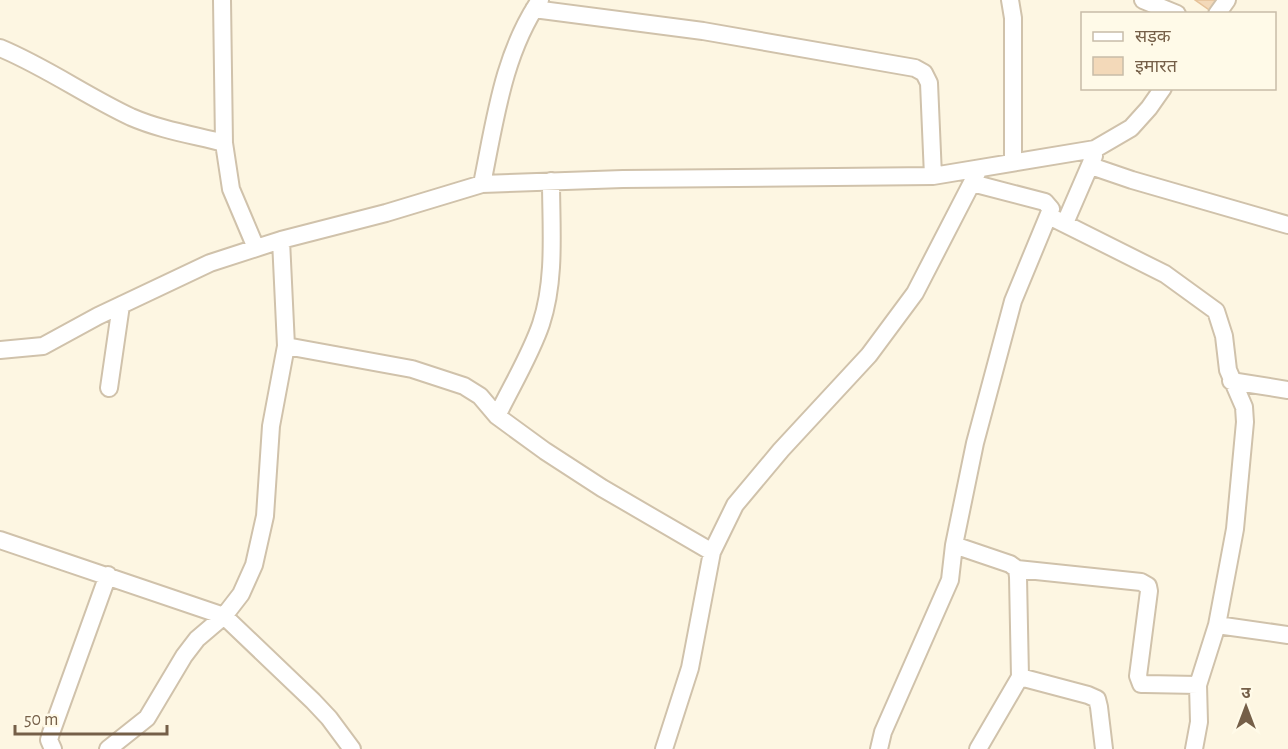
<svg xmlns="http://www.w3.org/2000/svg" width="1288" height="749" font-family="'Alegreya Sans','Noto Sans Devanagari',sans-serif">
	<rect width="100%" height="100%" fill="#fdf6e2"/>
	<path fill="#f3d9b9" stroke="#e6c299" stroke-width="1.5" d="M1195,0H1225L1215,14Z"/>
	<g fill="none" stroke-linecap="round" stroke-linejoin="round">
		<g stroke="#d0c2ab" stroke-width="20">
			<path id="street" d="M222,0L224,143L231,189L256,248
				M1010,0L1013,18V161
				M1143,0L1177,14
				M534,9L703,31L915,68L924,73L929,83L933,176
				M1217,14L1227,0
				M0,48C46,67 86,96 131,117C161,130 193,135 224,143
				M1091,166L1132,180L1288,225
				M482,184C495,121 503,54 540,0
				M1049,216L1165,274L1216,311L1224,336L1228,370L1244,407L1245,422L1235,529L1217,625L1198,685L1199,722L1194,749
				M1065,223L1094,156
				M286,346L412,369L464,386L480,396L497,416L545,451L602,488L712,552
				M0,350L43,346L98,316L210,263L281,240L386,213L482,184L623,179L933,176L1095,149L1131,128L1149,108L1163,88
				M1231,381L1288,390
				M109,388L121,305
				M497,416C511,387 531,354 541,324C556,279 551,227 551,181
				M0,540L224,616L313,701L329,718L352,749
				M954,545L1010,564L1017,569L1018,577L1020,677L978,749
				M1017,569L1141,582L1148,586L1149,591L1138,676L1141,684H1145L1198,685
				M1217,625L1288,635
				M1020,677L1088,695L1097,699L1099,707L1104,749
				M53,749L49,740L51,733L108,575
				M108,749L147,718L184,656L197,639L224,616L241,594L254,565L265,516L271,426L286,346L281,240
				M664,749L690,668L712,552L735,505L781,450L869,355L915,293L979,169
				M879,749L883,732L950,580L954,545L975,443L1013,301L1051,209L1045,202L972,183"/>
		</g>
		<use href="#street" stroke="#fff" stroke-width="16"/>
	</g>
	<rect x="1081" y="12" width="195" height="78" fill="#fffae8" stroke="#c8bca8" stroke-width="1.5"/>
	<rect x="1093" y="32" width="30" height="9" fill="#ffffff" stroke="#c8bca8" stroke-width="1.5"/>
	<text x="1135" y="42" font-size="18" fill="#755f48">सड़क</text>
	<rect x="1093" y="57" width="30" height="18" fill="#f3d9b9" stroke="#c8bca8" stroke-width="1.5"/>
	<text x="1135" y="72" font-size="18" fill="#755f48">इमारत</text>
	<g transform="translate(1246 707)" stroke="#fffae8" stroke-width="4.5" paint-order="stroke">
	<path d="M0-4.5L10 22L0 15L-10 22Z" fill="#755f48"/>
	<text y="-9" font-size="16" font-weight="bold" text-anchor="middle" fill="#755f48">उ</text>
	</g>
	<path d="M15 725v9h152v-9" fill="none" stroke="#755f48" stroke-width="3"/>
	<text x="24" y="725" font-size="18" fill="#755f48" stroke="#fffae8" stroke-width="4.5" paint-order="stroke">50 m</text>
</svg>
